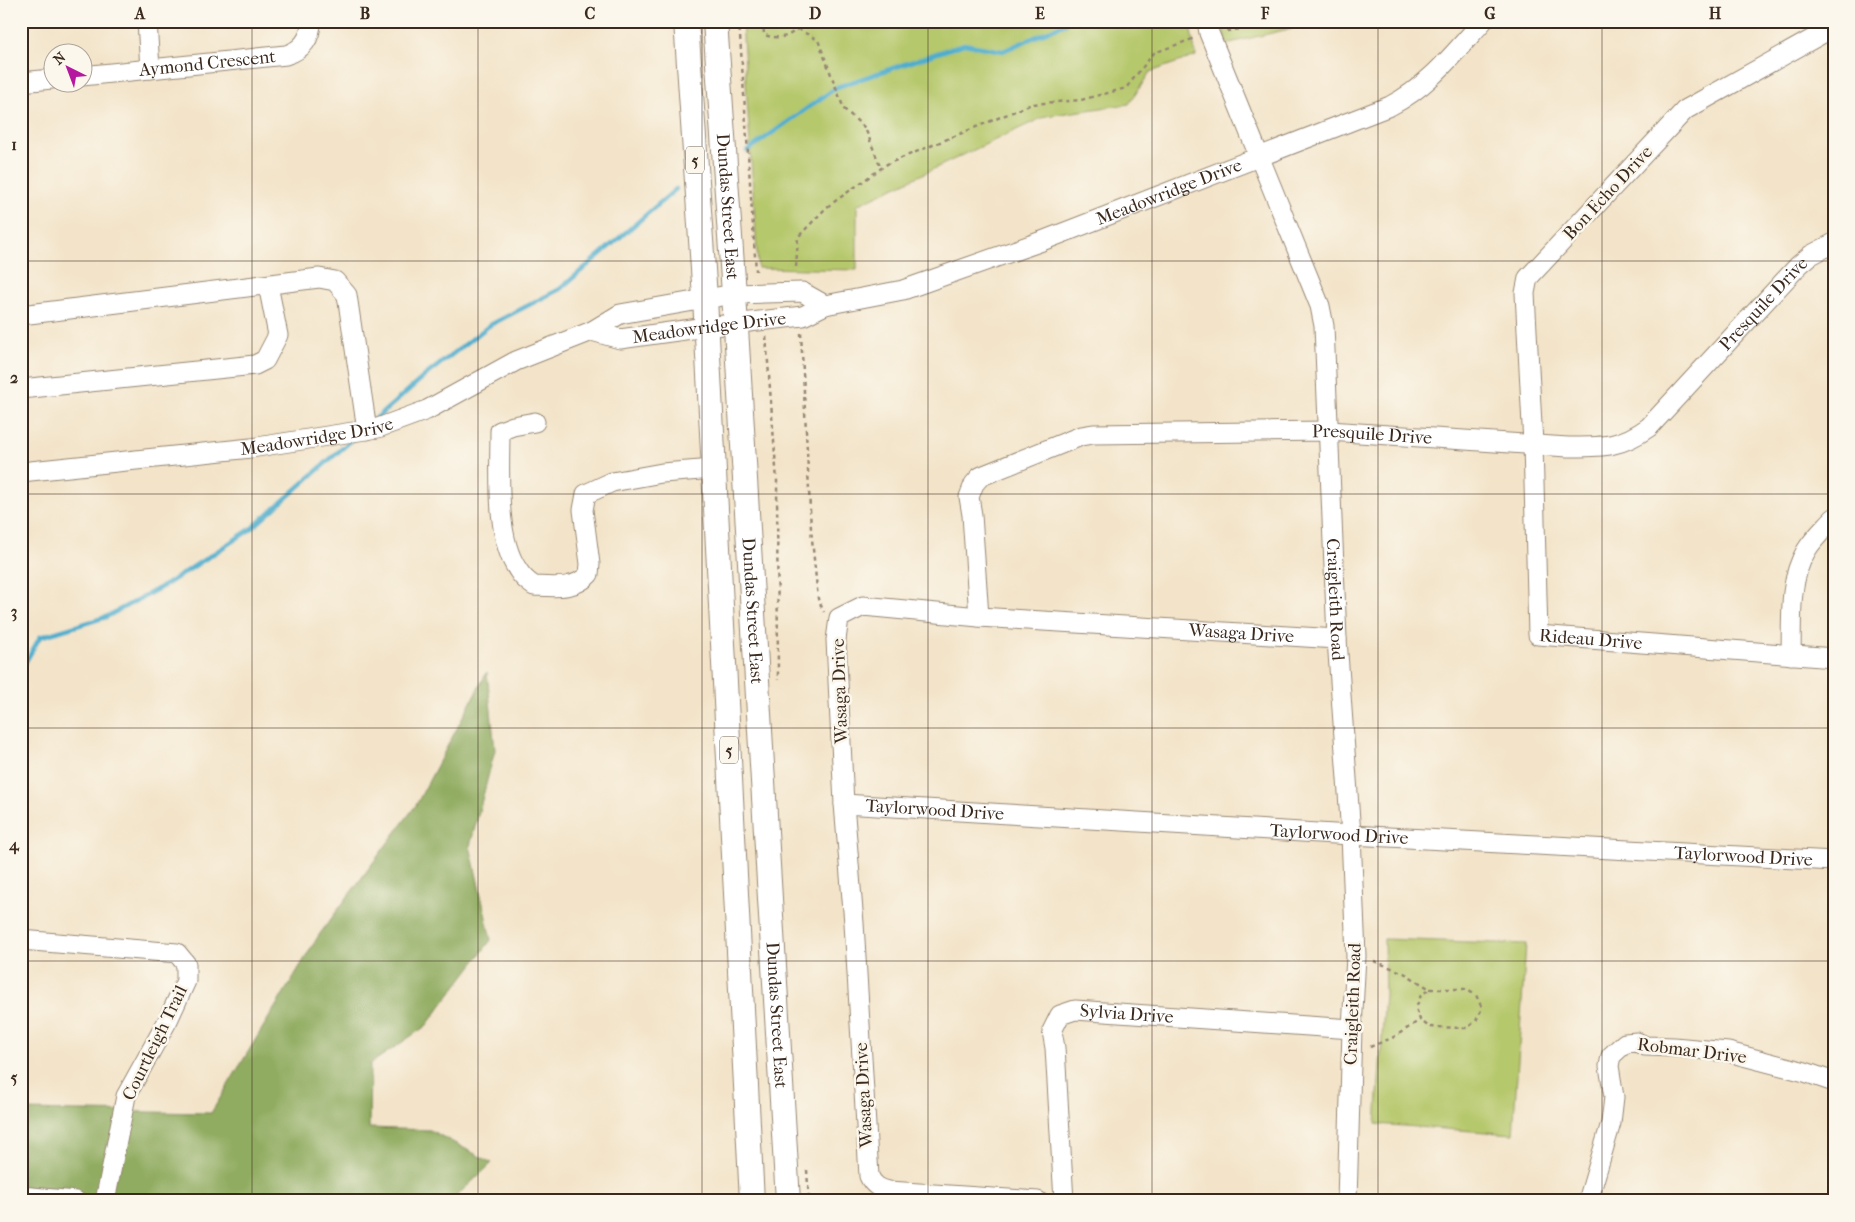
<svg xmlns="http://www.w3.org/2000/svg" width="1855" height="1222" font-family="'IM FELL French Canon',serif">
	<rect width="100%" height="100%" fill="#fbf7ec"/>
	<filter id="ink" filterUnits="userSpaceOnUse"><feTurbulence type="fractalNoise" baseFrequency=".02" numOctaves="2"/><feDisplacementMap in="SourceGraphic" scale="10" xChannelSelector="R" yChannelSelector="G"/><feConvolveMatrix kernelMatrix="1 2 1 2 8 2 1 2 1" color-interpolation-filters="sRGB"/></filter>
	<filter id="wash" filterUnits="userSpaceOnUse"><feTurbulence type="fractalNoise" baseFrequency=".0096" numOctaves="4" result="noise"/><feDisplacementMap in="SourceGraphic" scale="20" xChannelSelector="R" yChannelSelector="G"/><feGaussianBlur stdDeviation="1.12" result="paint"/><feColorMatrix in="noise" values="0 0 0 0 0 0 0 0 0 0 0 0 0 0 0 0 0 1.4 0 .05"/><feComposite in="paint" operator="in"/></filter>
	<g filter="url(#wash)">
		<rect width="100%" height="100%" fill="#f3e4c9"/>
		<path fill="#b6c86c" stroke="#787945" d="M742,21H1189L1196,56L1150,72L1129,104L1046,116L857,205V270L758,268Z
			M1222,21H1309L1301,26L1226,44Z
			M1384,939L1526,944L1513,1134L1376,1124L1385,994Z"/>
		<path fill="#90ac60" stroke="#666b3f" d="M487,672L495,750L470,846L491,940L426,1026L370,1064L369,1128L430,1130L492,1163L451,1201H21V1110L211,1113L319,935L416,805Z"/>
		<g fill="none" stroke-linecap="round" stroke-linejoin="round">
			<path stroke="#4eadcd" stroke-width="4.5" d="M747,151L837,87L964,44L1003,51L1071,21
				M373,421L427,374L490,325L560,289L676,189
				M21,670L40,637L106,617L167,584L251,529L354,438"/>
		</g>
	</g>
	<g filter="url(#ink)">
		<g fill="none" stroke-linecap="round" stroke-linejoin="round">
			<g stroke="#978774" stroke-width="21">
				<g id="minor">
					<path d="M147,21L150,69"/>
					<path id="s1" d="M1207,21L1209,33L1320,306L1324,326L1337,639L1351,835L1356,956L1352,1029L1347,1201"/>
					<path id="s2" d="M1834,27L1685,110L1528,278L1525,293L1533,444L1538,635L1834,658"/>
					<path id="s3" d="M82,76L286,55C303,50 311,38 311,21"/>
					<path d="M21,82L52,79"/>
					<path d="M21,315L319,278L335,281L347,295L367,430"/>
					<path id="s4" d="M592,331L620,339L706,327L803,316L825,305L903,290L1042,241L1390,106C1429,86 1454,53 1483,21"/>
					<path d="M21,389L255,365L265,360L278,335L268,285"/>
					<path d="M535,422L513,426L500,431C500,470 495,538 518,570C522,577 528,582 534,586C554,587 575,590 589,574L590,564L583,510L586,494L612,482L662,473L714,469"/>
					<path id="s5" d="M21,472L251,448L378,428L427,410L516,361L592,331L620,314L734,294L802,292L825,305"/>
					<path id="s6" d="M979,617L972,515L969,497L974,484L980,477L984,475L1081,436L1093,434L1329,431L1568,447C1602,447 1620,448 1649,427L1799,265L1811,255L1834,243"/>
					<path d="M1791,655C1792,621 1788,581 1806,551C1813,539 1824,529 1834,518"/>
					<path id="s7" d="M844,804L1351,835L1834,861"/>
					<path d="M21,940L177,953L186,964V981L168,1020L126,1096L105,1201"/>
					<path d="M21,1196L76,1201"/>
					<path id="s8" d="M1038,1201L889,1191C879,1189 873,1185 869,1176L854,923L844,804L836,640L839,618L863,606L979,617L1337,639"/>
					<path id="s9" d="M1064,1201L1055,1048L1052,1031L1060,1015L1075,1010L1352,1029"/>
					<path d="M1588,1201L1611,1123L1614,1097L1609,1066L1611,1056L1625,1043L1637,1042L1645,1046L1674,1047L1728,1052L1805,1072L1834,1082"/>
				</g>
			</g>
			<g stroke="#978774" stroke-width="26">
				<g id="major">
					<path d="M686,21L705,298L752,1201"/>
					<path id="s10" d="M715,21L734,294L788,1201"/>
				</g>
			</g>
			<path stroke="#978774" stroke-width="2.5" stroke-dasharray="4 4" stroke-linecap="butt" d="M739,21L756,271
				M763,21L764,35C786,41 790,35 807,21
				M798,29L818,40L844,109L865,128L881,168
				M1227,31L1294,21
				M796,267L798,237L827,207L887,164L1032,104L1081,100L1126,88L1154,53L1195,38
				M801,333L811,529L818,599L824,612
				M766,336L777,481L778,680
				M1374,961L1404,973L1430,989
				M1430,989H1465L1476,995L1482,1008L1476,1021L1467,1028L1429,1027L1420,1020L1416,1008L1421,995Z
				M1370,1047L1394,1037L1420,1020
				M807,1170L809,1201"/>
			<use href="#minor" stroke="#fff" stroke-width="19"/>
			<use href="#major" stroke="#fff" stroke-width="24"/>
		</g>
	</g>
	<path fill="none" stroke="#3b2a1e" stroke-width="1" stroke-opacity="0.55" d="M252,21V1201M478,21V1201M702,21V1201M928,21V1201M1152,21V1201M1378,21V1201M1602,21V1201M21,261H1834M21,494H1834M21,728H1834M21,961H1834"/>
	<g text-anchor="middle" dominant-baseline="central" stroke-width="5" stroke-linejoin="round" paint-order="stroke">
		<g fill="#fbf7ec" stroke="#75685c" stroke-width="1">
			<rect x="686" y="146.5" width="18" height="27" rx="4"/>
			<rect x="720" y="736.5" width="18" height="27" rx="4"/>
		</g>
		<g font-size="16" font-weight="bold" fill="#3b2a1e">
			<text x="695" y="160">5</text>
			<text x="729" y="750">5</text>
		</g>
		<g font-size="18" fill="#3b2a1e" stroke="#fbf7ec">
			<text stroke="none"><textPath href="#s3" startOffset="126">Aymond Crescent</textPath></text>
			<text stroke="none"><textPath href="#s4" startOffset="601">Meadowridge Drive</textPath></text>
			<text transform="translate(1608 193) rotate(-47)">Bon Echo Drive</text>
			<text stroke="none"><textPath href="#s10" startOffset="186">Dundas Street East</textPath></text>
			<text stroke="none"><textPath href="#s6" startOffset="994">Presquile Drive</textPath></text>
			<text stroke="none"><textPath href="#s4" startOffset="119">Meadowridge Drive</textPath></text>
			<text stroke="none"><textPath href="#s5" startOffset="298">Meadowridge Drive</textPath></text>
			<text stroke="none"><textPath href="#s6" startOffset="544">Presquile Drive</textPath></text>
			<text stroke="none"><textPath href="#s1" startOffset="601">Craigleith Road</textPath></text>
			<text stroke="none"><textPath href="#s10" startOffset="591">Dundas Street East</textPath></text>
			<text stroke="none"><textPath href="#s8" startOffset="1141">Wasaga Drive</textPath></text>
			<text stroke="none"><textPath href="#s2" startOffset="811">Rideau Drive</textPath></text>
			<text transform="translate(840 691) rotate(-92)">Wasaga Drive</text>
			<text stroke="none"><textPath href="#s7" startOffset="91">Taylorwood Drive</textPath></text>
			<text stroke="none"><textPath href="#s7" startOffset="496">Taylorwood Drive</textPath></text>
			<text stroke="none"><textPath href="#s7" startOffset="901">Taylorwood Drive</textPath></text>
			<text transform="translate(1353 1004) rotate(-88)">Craigleith Road</text>
			<text stroke="none"><textPath href="#s9" startOffset="256">Sylvia Drive</textPath></text>
			<text stroke="none"><textPath href="#s10" startOffset="996">Dundas Street East</textPath></text>
			<text transform="translate(155 1043) rotate(-64)">Courtleigh Trail</text>
			<text transform="translate(1692 1051) rotate(7)">Robmar Drive</text>
			<text transform="translate(864 1095) rotate(-93)">Wasaga Drive</text>
		</g>
	</g>
	<rect width="1855" height="1222" fill="none" stroke="#fbf7ec" stroke-width="55"/>
	<g transform="translate(68 68) rotate(318)"><circle r="24" fill="#fbf7ec" stroke="#aea59a"/>
	<path d="M0-4L9 19L0 12L-9 19Z" fill="#b5179e"/>
	<text y="-8" font-size="14" font-weight="bold" text-anchor="middle" fill="#3b2a1e">N</text>
	</g>
	<rect x="28" y="28" width="1800" height="1166" fill="none" stroke="#3b2a1e" stroke-width="2"/>
	<g font-size="16" text-anchor="middle" font-weight="bold" fill="#3b2a1e">
		<text x="140" y="19">A</text>
		<text x="365" y="19">B</text>
		<text x="590" y="19">C</text>
		<text x="815" y="19">D</text>
		<text x="1040" y="19">E</text>
		<text x="1265" y="19">F</text>
		<text x="1490" y="19">G</text>
		<text x="1715" y="19">H</text>
		<text x="14" y="150">1</text>
		<text x="14" y="383">2</text>
		<text x="14" y="617">3</text>
		<text x="14" y="850">4</text>
		<text x="14" y="1083">5</text>
	</g>
</svg>
